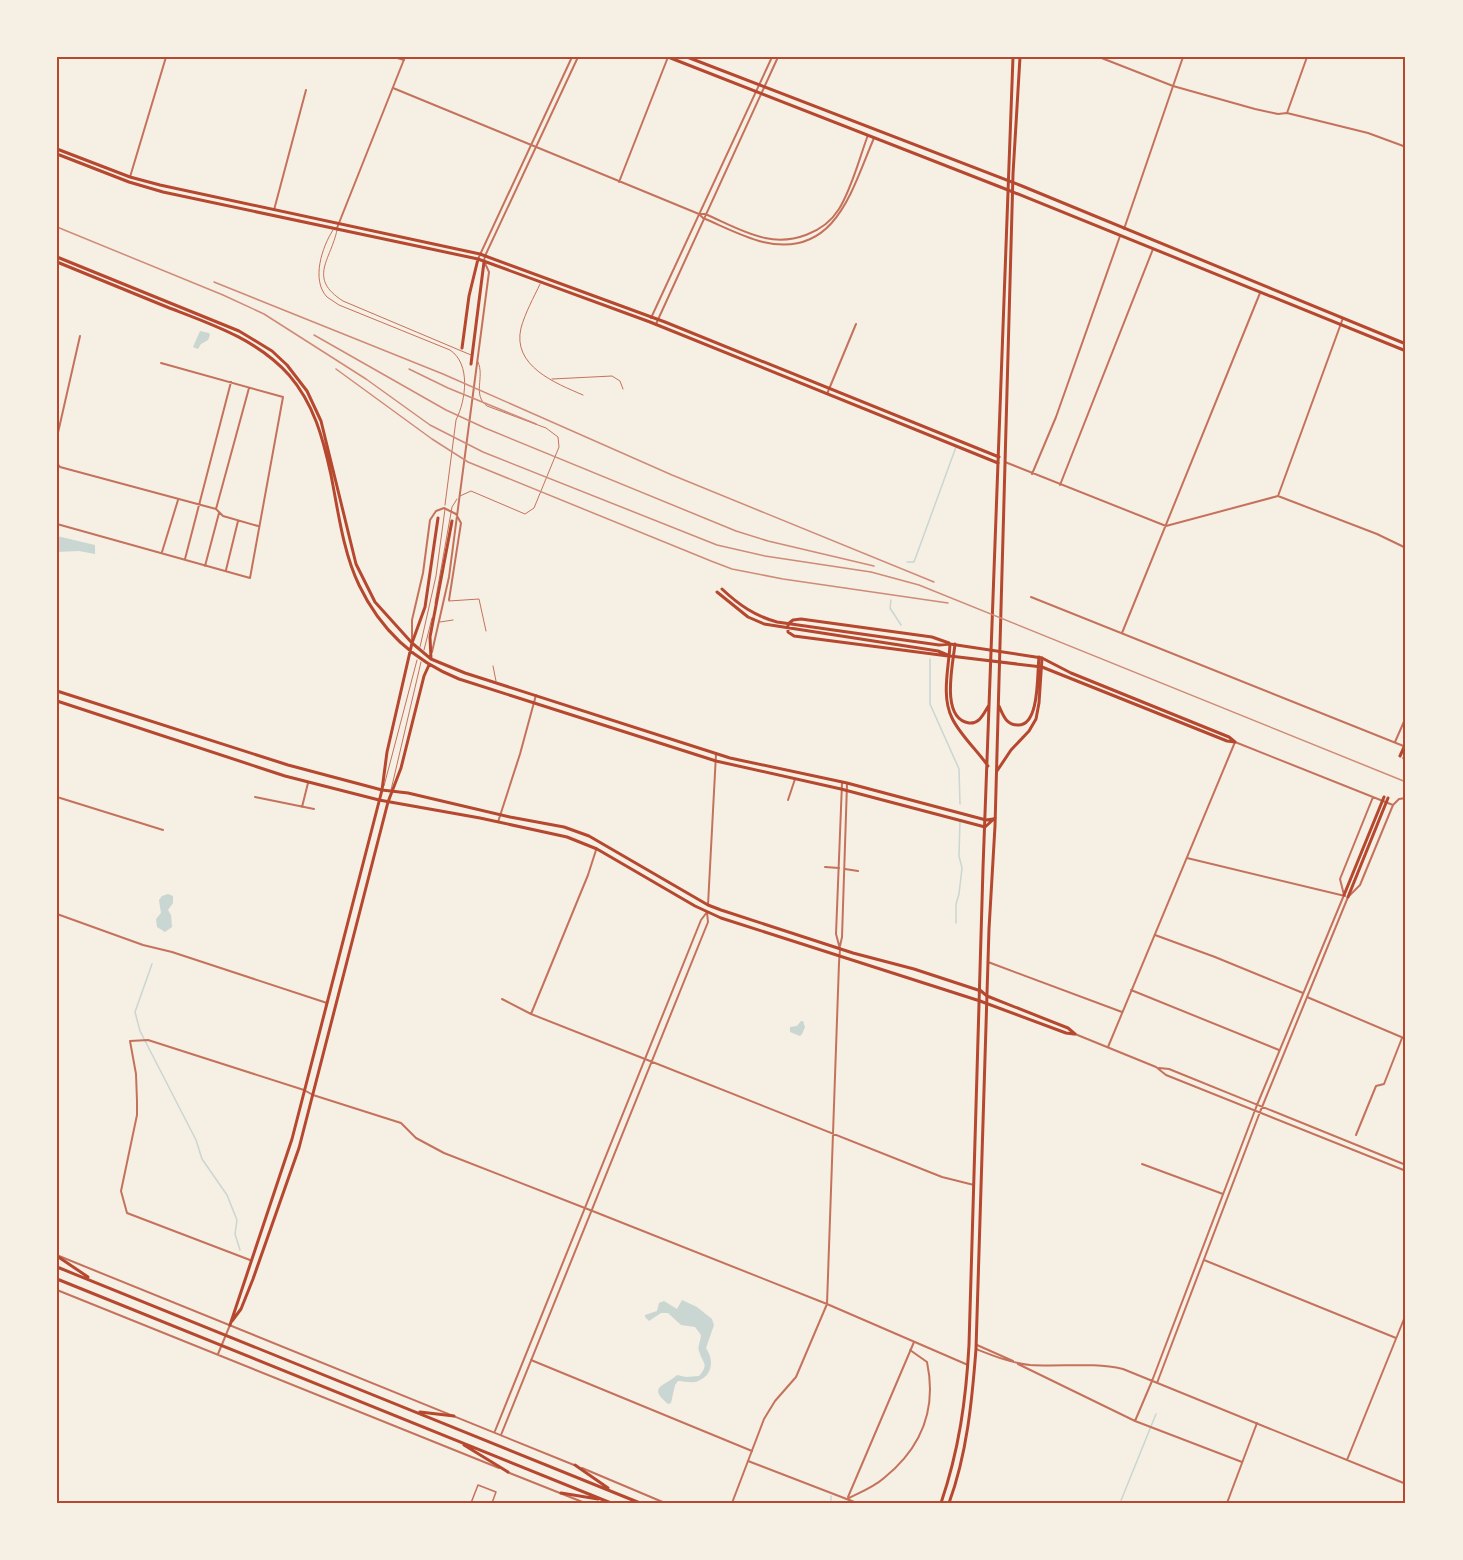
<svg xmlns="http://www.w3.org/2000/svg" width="1463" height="1560" font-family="'Exo 2',sans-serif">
	<rect width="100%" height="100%" fill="#f6efe4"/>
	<path fill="#c9d6d2" d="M200,331L209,333L210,335L208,340L201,344L198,349L193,347Z
		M57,536L95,545V554L79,551L57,552Z
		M168,894L173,896V903L168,910L171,915L172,927L165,932L157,927L156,919L161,913L159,900L162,896Z
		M801,1021H803L805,1027L802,1034L800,1036L790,1032V1027L797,1026Z
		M682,1300L697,1307L712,1319L714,1325L706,1348C714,1360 713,1375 698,1381C692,1384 685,1381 678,1381L675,1385L671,1403L668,1404C646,1386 666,1386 677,1375L686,1377L699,1376C710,1363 702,1363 699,1351C697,1346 701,1341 701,1335L695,1327L681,1325L668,1313H661L649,1321L645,1317V1315L657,1311L659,1303L664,1301L677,1309Z"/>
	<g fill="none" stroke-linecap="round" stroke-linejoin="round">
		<path stroke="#c9d6d2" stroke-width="1.5" d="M907,562H914L956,447
			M891,600L890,608L901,625
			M930,659V704L959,769L960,804
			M956,923V904L959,894L962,868L959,856L960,820
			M152,964L135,1012L140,1031L196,1140L202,1159L227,1195L237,1220L235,1234L240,1250
			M831,1503V1496
			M1120,1503L1156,1414"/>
		<path stroke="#c5725c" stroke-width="1" d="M333,230C322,247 311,280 327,297C331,300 335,302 339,305L450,350C471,364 466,400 456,420L445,505
			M337,230C331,260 307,278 343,301L471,355
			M540,284C534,297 525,313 521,328C512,366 555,383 583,395
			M552,379L612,376L620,381L623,389
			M460,496L471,491L525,514L534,508L559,447L558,437L546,428L487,406C472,395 485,377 478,362
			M449,601L479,599L486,631
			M435,603L452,507L457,499
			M440,622L453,620
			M420,647L436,576L445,509
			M424,650L432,618
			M493,666L496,681
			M384,786L417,660
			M391,790L421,662"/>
		<path stroke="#c5725c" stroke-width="1.5" d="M471,1503L478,1485L496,1492L492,1503"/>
		<path stroke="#c5725c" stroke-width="2" d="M394,57L404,60
			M393,88L699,214
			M1287,113L1307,57
			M130,177L166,57
			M619,182L668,57
			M274,210L306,90
			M1124,229L1183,57
			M827,394L856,324
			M57,437L80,336
			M1005,462L1166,526L1278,496
			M57,463L60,467L216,509L223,516L258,526
			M1032,474L1056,417L1120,236
			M216,509L249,388
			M57,524L250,578L283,397L161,363
			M162,552L178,500
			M185,559L231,382
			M205,566L219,513
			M226,570L238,521
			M1122,633L1260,293
			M57,797L163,830
			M255,797L314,809
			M788,800L795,779
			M1393,805L1399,799L1406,798
			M302,807L308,783
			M498,822L520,754L536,695
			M1187,858L1345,896
			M825,867L839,868
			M845,869L858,871
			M57,914L143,945L172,952L327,1003
			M1155,935L1215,957L1303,993
			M988,962L1122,1012
			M1131,990L1279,1050
			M1307,997L1406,1039
			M502,999L531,1014L650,1061
			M531,1014L588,875L596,850
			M1108,1047L1235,742
			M1356,1135L1376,1086L1384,1084L1402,1038
			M1142,1164L1223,1194
			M250,1260L127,1213L121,1191L137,1115V1101L136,1074L130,1041L148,1040L304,1090L313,1095L401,1123L416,1138L444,1153L590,1210
			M1204,1260L1396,1338
			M531,1360L752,1451
			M1018,1364L1135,1421L1242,1462
			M1135,1421L1152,1381
			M748,1461L857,1503
			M848,1497L914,1342
			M847,1499C859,1493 874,1487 884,1478C921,1448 937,1409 927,1362L910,1350
			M1227,1503L1257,1423"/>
		<path stroke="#c5725c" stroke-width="2" d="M1099,57L1173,86L1255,109L1278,114L1287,113L1368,133L1406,147
			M699,214L703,218C722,226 743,237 763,242C836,259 852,189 874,138
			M699,214H705C724,222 745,234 765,238C792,244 824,233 839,209C852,188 859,159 868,135
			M337,228L405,57
			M478,259L572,57
			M651,318L772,57
			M1343,318L1278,496L1377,534L1406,548
			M656,324L778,57
			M1060,485L1153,249
			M1031,597L1406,747
			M412,640V620L423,573L430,520L436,511L444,508L456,514L461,523L449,600
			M432,652L449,577L489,272L484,261L485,256L578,57
			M1395,742L1406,717
			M708,905L716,754
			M840,946L842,937L847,784
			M1075,1034L1156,1067L1166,1075L1406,1171
			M650,1061L942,1177L974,1185
			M1159,1068L1169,1069L1406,1165
			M590,1210L827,1304L968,1365
			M59,1256L574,1465
			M57,1290L499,1468
			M977,1345L1013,1361
			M976,1349C994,1356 1011,1363 1030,1365C1062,1367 1092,1362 1123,1369L1406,1484
			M218,1354L230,1325
			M1152,1381L1257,1105L1344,895L1340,879L1373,797
			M1157,1383L1260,1112L1348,897L1360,885L1393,805L1235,742
			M495,1431L701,920L707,912
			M501,1435L708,922L707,912
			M1347,1460L1406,1314
			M582,1468L665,1503
			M507,1472L585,1503
			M732,1503L764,1419L775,1401L796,1377L827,1304L839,963L840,949L836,934L842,783"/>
		<path stroke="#b5482f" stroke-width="3" d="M668,57L1008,190L1406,351
			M687,57L1022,186L1406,344
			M57,149L130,177L160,185L480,254L665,322L999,457
			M57,154L129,182L163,192L478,259L650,322L998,463
			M57,257L239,331L272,351L287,365L307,391L321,421L356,564L375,602L412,643L431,659L465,673L730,758L847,783L986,820L993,819
			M57,262C94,277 130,292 167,307C211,324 257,339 289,375C314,404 323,438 331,475C338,510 343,552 359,585C380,629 414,661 459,679L716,761L841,789L985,827L995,818
			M462,348L469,296L478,259
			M471,364L484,262
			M722,589C739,605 755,616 777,622L939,645L950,644L1042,658L1071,673L1229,737L1235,742
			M717,592L748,617L764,624L938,651L950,656L1042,667L1227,741L1235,742
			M948,656L794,636L788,632V624L793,620L801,619L932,637L949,643
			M431,659L430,637L452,521
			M1400,756L1406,743
			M1404,758L1406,754
			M1344,895L1384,797
			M1348,897L1388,798
			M981,991L987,996L1068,1028L1075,1034
			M980,1001L1066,1033L1074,1034
			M232,1321L241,1309L253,1279L299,1148L388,802L401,768L424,676L429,665
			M230,1325L292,1139L382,790L387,752L412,643L425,607L438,518"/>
		<path stroke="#b5482f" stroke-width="3" d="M950,644C949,667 941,696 952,718C960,735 977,750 988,766
			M955,644C953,664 940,719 969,723C980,724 984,713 989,705
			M57,691L288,765L382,790L408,793L510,817L564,827L589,836L708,905L721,910L853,953L914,969L981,991
			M57,701L285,776L379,800L480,818L567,837L597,849L695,906L721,918L980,1001
			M999,706C1003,715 1006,725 1018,725C1040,726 1037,673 1039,657
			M997,771L1011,750L1029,731L1036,719L1039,703L1042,658
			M941,1503C959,1450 966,1400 969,1345L983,868L1013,57
			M949,1503C967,1454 972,1401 976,1349L989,929L995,826L1013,174L1020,57"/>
		<path stroke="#b5482f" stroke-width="3" d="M57,1256L88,1277
			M57,1267L640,1503
			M57,1279L611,1503
			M420,1412L454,1416
			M464,1445L508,1472
			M575,1465L608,1488
			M561,1493L598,1499"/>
		<path stroke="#cf8b77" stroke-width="1.5" d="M57,227L223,295L264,314L366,379L430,425L483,452L717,545L765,556L871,572L919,585L1406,782
			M214,282L443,374L672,475L934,582
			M314,335L446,410L485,428L736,531L768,541L874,566
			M336,369L432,439L468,462L711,561L732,569L783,579L948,603
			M409,369L448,388L536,424"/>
	</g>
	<rect width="1463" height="1560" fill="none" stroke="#f6efe4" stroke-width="117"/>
	<rect x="58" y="58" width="1346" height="1444" fill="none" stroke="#b5482f" stroke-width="2"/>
</svg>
